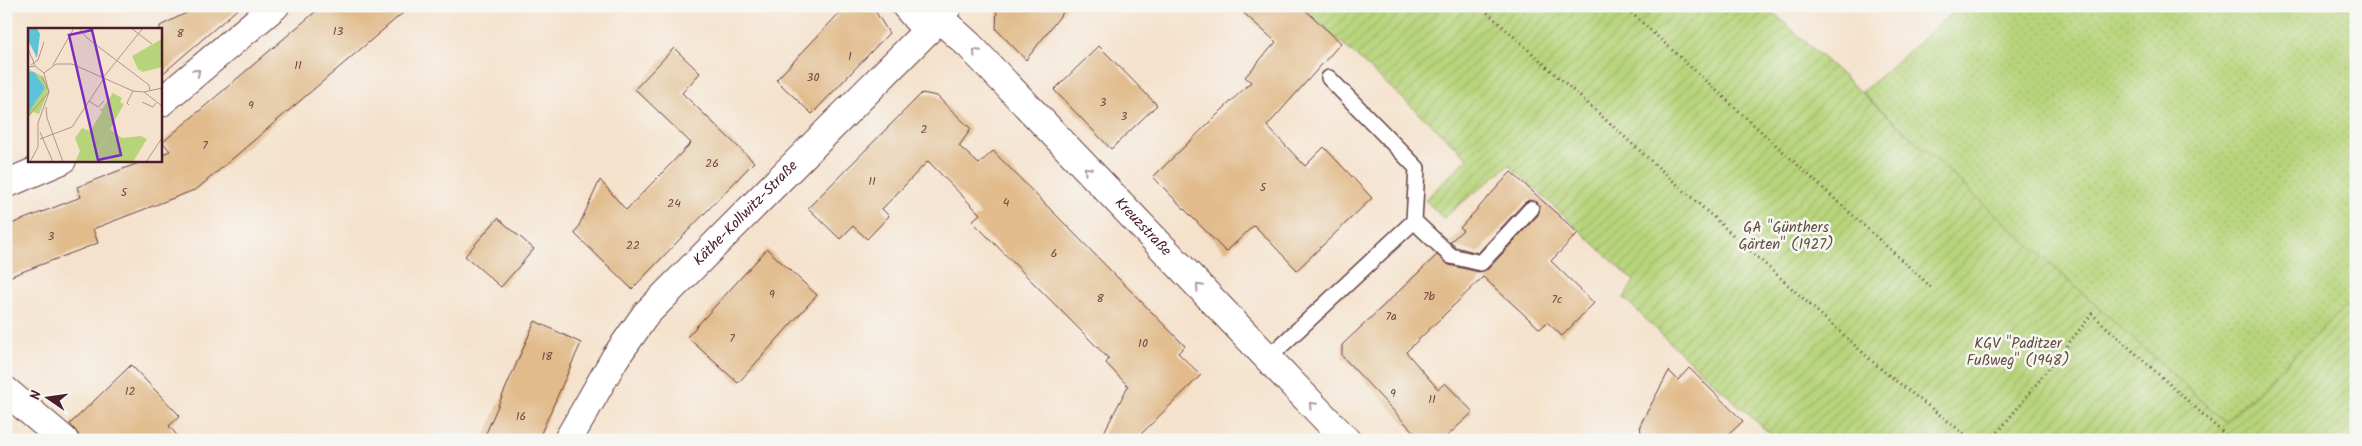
<svg xmlns="http://www.w3.org/2000/svg" width="2362" height="446" font-family="Kalam,sans-serif">
	<defs>
		<pattern id="grass-dots" width="8" height="8" patternUnits="userSpaceOnUse" patternTransform="scale(1.25)"><rect width="8" height="8" fill="#b7d47b"/><path d="M2 2h.1M6 6h.1" fill="none" stroke="#9fb66a" stroke-width="1.8" stroke-linecap="round"/></pattern>
		<pattern id="garden-furrows" width="10" height="10" patternUnits="userSpaceOnUse" patternTransform="scale(1.25)"><rect width="10" height="10" fill="#b7d47b"/><path d="M-1 1l2-2M0 10L10 0M9 11l2-2" fill="none" stroke="#9fb66a"/></pattern>
	</defs>
	<rect width="100%" height="100%" fill="#f6f6f2"/>
	<filter id="ink" filterUnits="userSpaceOnUse"><feTurbulence type="fractalNoise" baseFrequency=".02" numOctaves="2"/><feDisplacementMap in="SourceGraphic" scale="10" xChannelSelector="R" yChannelSelector="G"/><feConvolveMatrix kernelMatrix="1 2 1 2 8 2 1 2 1" color-interpolation-filters="sRGB"/></filter>
	<filter id="wash" filterUnits="userSpaceOnUse"><feTurbulence type="fractalNoise" baseFrequency=".0096" numOctaves="4" result="noise"/><feDisplacementMap in="SourceGraphic" scale="20" xChannelSelector="R" yChannelSelector="G"/><feGaussianBlur stdDeviation="1.12" result="paint"/><feColorMatrix in="noise" values="0 0 0 0 0 0 0 0 0 0 0 0 0 0 0 0 0 1.4 0 .05"/><feComposite in="paint" operator="in"/></filter>
	<g filter="url(#wash)">
		<rect width="100%" height="100%" fill="#f5e2cc"/>
		<path fill="url(#grass-dots)" stroke="#807a53" d="M1960,6H2356V296L2225,422L2010,228L1862,92Z"/>
		<path fill="url(#garden-furrows)" stroke="#807a53" d="M1301,6H1766L2225,422L2356,296V440H1777L1684,356L1624,298L1634,281L1509,165L1443,218L1425,200L1468,158Z"/>
		<g id="blocks">
			<path fill="#e1bb8b" d="M200,6H241L160,76V26Z
				M322,6H411L197,189L93,229L98,243L6,278V226L81,197L77,187L146,160H160V155L170,151L163,142Z
				M846,6H872L889,33L812,114L776,80Z
				M997,6H1068L1026,60L996,29Z
				M1236,6H1301L1341,43L1267,126L1305,166L1324,147L1372,198L1297,270L1254,225L1226,252L1153,177L1251,82L1245,77L1276,42Z
				M1099,46L1157,105L1111,149L1054,90Z
				M674,48L700,73L682,93L754,162L632,289L575,234L600,180L626,210L691,143L635,89Z
				M922,93L937,96L971,129L959,146L979,164L993,151L1185,346L1178,353L1201,375L1135,440H1100L1128,386L1106,363L1109,359L972,221L980,214L928,161L882,209L889,216L867,239L853,226L840,239L808,208Z
				M1511,172L1578,233L1551,261L1594,303L1562,336L1547,322L1540,329L1483,277L1406,352L1438,389L1445,383L1473,412L1443,440H1421L1342,356V345L1437,255L1449,265L1479,272L1488,269L1538,215L1540,207L1537,202L1529,200L1524,203L1478,253L1456,247L1450,242L1463,230L1460,228Z
				M498,218L534,249L501,287L465,256Z
				M767,249L817,295L738,383L687,337Z
				M535,321L581,343L538,440H483Z
				M131,365L180,416L169,426L181,440H79L78,434L70,424Z
				M1689,368L1743,421L1723,440H1642L1640,425L1669,371L1678,380Z"/>
		</g>
	</g>
	<g filter="url(#ink)">
		<use href="#blocks" fill-opacity="0" stroke="#643c43" stroke-width="1"/>
		<g fill="none" stroke-linecap="round" stroke-linejoin="round">
			<g stroke="#643c43" stroke-width="18">
				<path id="service" d="M1414,221L1451,256L1481,263L1531,209
					M1267,359L1414,221L1417,168L1329,78"/>
			</g>
			<g stroke="#643c43" stroke-width="30">
				<g id="minor">
					<path d="M906,6L927,31"/>
					<path id="s1" d="M939,18L969,45L1346,440"/>
					<path d="M160,103L275,6"/>
					<path d="M6,184L62,160"/>
					<path d="M6,391L64,440"/>
				</g>
			</g>
			<g stroke="#643c43" stroke-width="30">
				<g id="tertiary">
					<path id="s2" d="M568,440L615,358L646,314L927,31L948,6"/>
				</g>
			</g>
			<path stroke="#643c43" stroke-width="3" stroke-dasharray="1 4" stroke-linecap="butt" d="M1480,6L1882,370L1972,440
				M1624,6L1931,287
				M1992,440L2092,314L2231,440"/>
			<use href="#service" stroke="#fff" stroke-width="15"/>
			<use href="#minor" stroke="#fff" stroke-width="28"/>
			<use href="#tertiary" stroke="#fff" stroke-width="28"/>
		</g>
		<defs><path id="oneway-chevron" d="M-2-3.5L2.5 0L-2 3.5" fill="none" stroke-width="1.6" stroke-linecap="round" stroke-linejoin="round" transform="scale(1.25)"/></defs>
		<g stroke="#ae9aa0">
			<use href="#oneway-chevron" transform="translate(976 52) rotate(-133)"/>
			<use href="#oneway-chevron" transform="translate(197 72) rotate(-40)"/>
			<use href="#oneway-chevron" transform="translate(1087 170) rotate(-133)"/>
			<use href="#oneway-chevron" transform="translate(1199 287) rotate(-133)"/>
			<use href="#oneway-chevron" transform="translate(1312 405) rotate(-134)"/>
		</g>
	</g>
	<g text-anchor="middle" dominant-baseline="central" stroke-width="5" stroke-linejoin="round" paint-order="stroke">
		<g font-size="12" fill="#704643">
			<text x="338" y="31">13</text>
			<text x="180" y="33">8</text>
			<text x="850" y="56">1</text>
			<text x="298" y="65">11</text>
			<text x="813" y="77">30</text>
			<text x="1103" y="102">3</text>
			<text x="251" y="105">9</text>
			<text x="1124" y="116">3</text>
			<text x="924" y="129">2</text>
			<text x="205" y="145">7</text>
			<text x="712" y="163">26</text>
			<text x="872" y="181">11</text>
			<text x="1263" y="187">5</text>
			<text x="124" y="192">5</text>
			<text x="1006" y="202">4</text>
			<text x="674" y="203">24</text>
			<text x="51" y="236">3</text>
			<text x="633" y="245">22</text>
			<text x="1054" y="253">6</text>
			<text x="772" y="294">9</text>
			<text x="1429" y="296">7b</text>
			<text x="1100" y="298">8</text>
			<text x="1557" y="299">7c</text>
			<text x="1391" y="316">7a</text>
			<text x="732" y="338">7</text>
			<text x="1143" y="343">10</text>
			<text x="547" y="356">18</text>
			<text x="130" y="391">12</text>
			<text x="1393" y="393">9</text>
			<text x="1432" y="399">11</text>
			<text x="521" y="416">16</text>
		</g>
		<g font-size="15" fill="#4a1f2b" stroke="#f6f6f2">
			<text stroke="none"><textPath href="#s2" startOffset="290">Käthe-Kollwitz-Straße</textPath></text>
			<text stroke="none"><textPath href="#s1" startOffset="292">Kreuzstraße</textPath></text>
		</g>
		<g font-size="15" fill="#654c3f" stroke="#f6f6f2">
			<text x="1786" y="228">GA "Günthers<tspan x="1786" dy="17">Gärten" (1927)</tspan></text>
			<text x="2018" y="344">KGV "Paditzer<tspan x="2018" dy="17">Fußweg" (1948)</tspan></text>
		</g>
	</g>
	<g transform="translate(28 28)">
		<rect width="134" height="134" fill="#f5e2cc"/>
		<path d="M82,101L94,110L113,108L119,111L105,134H83L69,125Z" fill="#b7d47b"/>
		<path d="M0,41L16,49L20,64L11,86L5,84L0,90Z" fill="#b7d47b"/>
		<path d="M134,11V39L115,44L110,41L104,28ZM85,65L94,70L92,74L96,76L69,124L81,132L47,134L52,123L47,110L54,100L62,103L74,84L71,80L74,81Z" fill="#b7d47b"/>
		<path d="M0,0H9L12,6L9,30L0,12ZM0,44H6L17,60L0,85Z" fill="#5cc3d9"/>
		<path fill="none" stroke="#b1948c" stroke-width="1" d="M51,0L59,10L121,57L122,63M103,0L124,16M0,21L7,37M3,37L10,32L16,14M25,37L46,0M0,39L7,38L16,45L21,64L10,95V119L2,134M16,45L28,36H44L105,63L116,64L134,60M14,49L21,64M74,51L115,0M116,64L134,78M61,73L70,79L76,73M114,74L125,79L128,75M101,77L99,75L105,63M18,79L19,90L35,134M0,88L21,64M12,104L25,134M12,111L44,99L75,52M118,134L134,110"/>
		<path fill="#7b2cbf" fill-opacity="0.15" stroke="#7b2cbf" stroke-width="2.5" d="M64,2L93,127L70,132L41,7Z"/>
		<rect width="134" height="134" fill="none" stroke="#4a1f2b" stroke-width="2.5"/>
	</g>
	<rect width="2362" height="446" fill="none" stroke="#f6f6f2" stroke-width="25"/>
	<g transform="translate(48 398) rotate(283)" stroke="#f6f6f2" stroke-width="4" paint-order="stroke">
	<path d="M0-4L9 19L0 12L-9 19Z" fill="#4a1f2b"/>
	<text y="-8" font-size="14" font-weight="bold" text-anchor="middle" fill="#4a1f2b">N</text>
	</g>
</svg>
